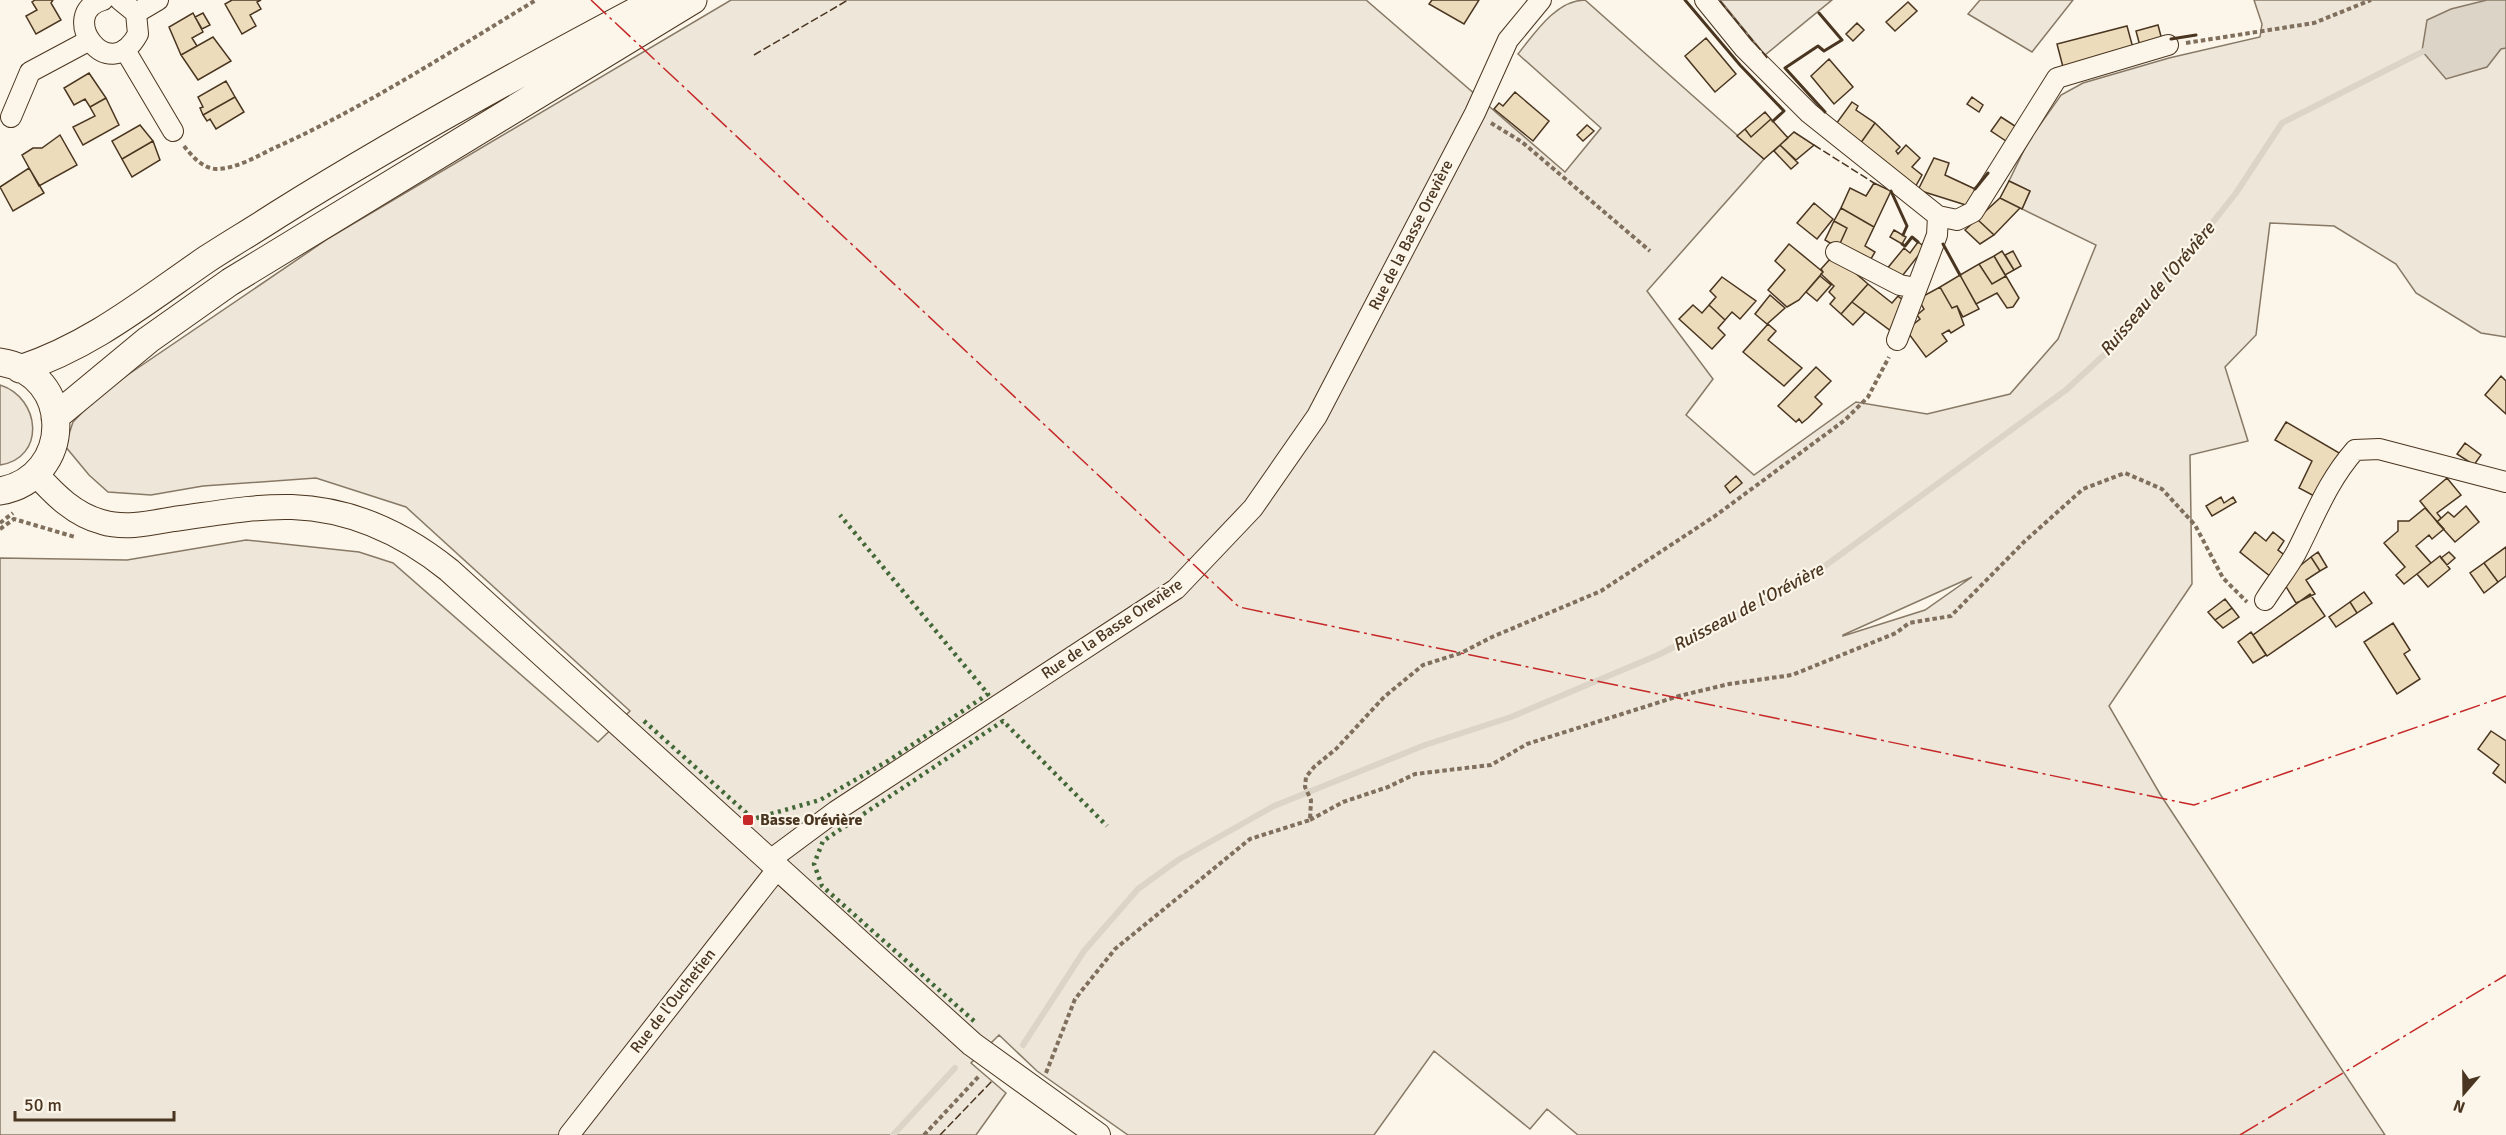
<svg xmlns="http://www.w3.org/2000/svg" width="2506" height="1135" font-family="Signika,sans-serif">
	<rect width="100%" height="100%" fill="#fbf6e9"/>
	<path fill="#ede6d9" stroke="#887966" stroke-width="1.5" fill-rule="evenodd" d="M731,0H1366L1565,172L1601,128L1518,54C1534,34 1556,0 1585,0L1764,159L1647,291L1713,379L1686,415L1754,475L1856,402L1927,414L2010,394L2058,339L2096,245L2022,209L2030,191L2009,181L2028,142L2061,95L2083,83L2169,58L2260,37L2262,24L2254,0H2506V337L2481,333L2416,293L2396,264L2334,226L2270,223L2256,335L2225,367L2248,441L2190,455L2192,584L2109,706L2160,794L2385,1135H1578L1547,1109L1530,1129L1434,1051L1374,1135H1128L1037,1071L999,1035L971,1063L1006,1093L976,1135H0V558L127,560L246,540L359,552L393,563L598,742L630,711L406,507L316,478L203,486L151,495L108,492L89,475L65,446L73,422L101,393L329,238ZM1972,577L1925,610L1843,636V635Z
		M1720,0H1832L1765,55Z
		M1980,0H2073L2032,52L1968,14Z
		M0,385C41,398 46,458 0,465Z"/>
	<path fill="#dcd4c6" stroke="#887966" stroke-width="1.5" d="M2487,0H2506V48L2501,49L2487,67L2446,79L2422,51L2427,20L2451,9Z"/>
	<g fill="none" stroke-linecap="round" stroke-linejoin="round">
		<path stroke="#dcd4c6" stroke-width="6" d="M1023,1045L1084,951L1138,889L1178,860L1274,806L1425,745L1511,717L1658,655L1807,579L2066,390L2117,343L2236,193L2282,123L2428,49
			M893,1135L955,1068"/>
	</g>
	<path fill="#ecdcbc" stroke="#4a3520" stroke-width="1.5" d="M35,0H53L51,3L61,20L36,34L26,16L37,10L32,2Z
		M232,0H261L257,2L261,9L250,15L256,26L242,34L225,4Z
		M1432,0H1479L1464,24L1429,4Z
		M1908,2L1917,11L1895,31L1886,22Z
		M193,13L203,32L192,38L197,46L181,55L169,27Z
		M203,13L210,25L202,29L195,17Z
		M1857,23L1864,30L1853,41L1846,34Z
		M2158,25L2162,40L2140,46L2136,31Z
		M2127,26L2133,48L2063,67L2057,44Z
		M213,37L231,61L198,80L181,55Z
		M1706,38L1736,74L1715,92L1685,56Z
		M1829,59L1853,87L1834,104L1811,76Z
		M89,73L106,98L90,107L85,99L74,105L64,88Z
		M226,81L235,97L203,115L200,108L203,107L198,97Z
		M1515,92L1549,121L1533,141L1494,109L1499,103L1503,106Z
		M235,97L244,112L216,129L210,119L207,121L203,115Z
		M1972,97L1983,105L1979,112L1967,104Z
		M106,98L119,125L83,145L73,127L95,116L90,107Z
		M1852,102L1858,106L1856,110L1875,123L1860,144L1836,124Z
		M1765,112L1771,119L1751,137L1745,129Z
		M2001,117L2018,128L2009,143L1991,131Z
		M1771,119L1788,138L1764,159L1737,136L1745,129L1751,137Z
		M1875,123L1900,147L1896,151L1898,154L1906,145L1920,158L1912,167L1922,175L1914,189L1860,144Z
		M140,125L153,141L122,159L112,141Z
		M1587,125L1594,131L1583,141L1577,135Z
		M1794,132L1814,145L1796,160L1780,145Z
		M60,135L77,165L39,186L22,155L33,148H42Z
		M153,141L160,160L132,177L122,159Z
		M1780,145L1798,163L1791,169L1774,151Z
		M1934,158L1949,163L1945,175L1975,189L1969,206L1918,190Z
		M29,168L44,193L13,211L0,187Z
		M2009,181L2030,191L2022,209L2000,198Z
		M1874,183L1891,191L1874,227L1841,208L1850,188L1866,196Z
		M2000,198L2020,208L1994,235L1977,219Z
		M1814,203L1833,219L1817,239L1797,223Z
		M1841,208L1874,227L1865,246L1875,252L1868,264L1838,248L1847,228L1834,221Z
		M1977,219L1994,235L1980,244L1965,230Z
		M1834,221L1847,228L1838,248L1825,240Z
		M1894,230L1906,237L1902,244L1890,237Z
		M1918,242L1925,247L1899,280L1886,270L1904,248L1910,253Z
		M1789,244L1823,272L1799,300L1787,307L1768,290L1785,270L1775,261Z
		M2002,251L2014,270L2005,275L1994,256Z
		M2013,251L2021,266L2014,270L2005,255Z
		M1994,256L2006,276L1992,284L1979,264Z
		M1831,258L1847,266L1868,284L1841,314L1830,304L1835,298L1829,292L1834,286L1821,274L1823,272L1821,269Z
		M1979,264L1992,284L2006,276L2019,298L2013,307L2007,308L1997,293L1976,304L1960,275Z
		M1960,275L1979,309L1963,317L1957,306L1952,308L1940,287Z
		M1820,276L1831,285L1817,301L1806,292Z
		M1722,277L1756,301L1740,319L1732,312L1725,320L1709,305L1716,297L1710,291Z
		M1868,284L1892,303L1898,296L1905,302L1891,331L1852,302Z
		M1940,287L1952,308L1957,306L1964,325L1951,333L1949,330L1942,334L1947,341L1926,357L1906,330L1920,319L1917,315L1924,309L1918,299Z
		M1770,295L1785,308L1767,324L1755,314Z
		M1852,302L1865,312L1853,325L1841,314Z
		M1693,305L1702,313L1709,305L1725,320L1718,328L1725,335L1712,349L1679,319Z
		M1768,324L1776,331L1768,340L1802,368L1784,386L1743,352Z
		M1816,367L1831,381L1815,397L1822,404L1808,418L1802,423L1799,419L1796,422L1778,406Z
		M2501,376L2506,381V414L2485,395Z
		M2286,422L2341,454L2316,497L2299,488L2312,461L2275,440Z
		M2465,443L2481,455L2474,465L2457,454Z
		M1736,476L1742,483L1730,493L1725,486Z
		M2447,478L2461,495L2437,513L2441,518L2437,522L2420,501Z
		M2221,497L2224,503L2233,497L2236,502L2212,516L2206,506Z
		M2466,506L2479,522L2455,542L2437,522L2448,512L2454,517Z
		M2425,508L2444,529L2432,539L2429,535L2416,546L2431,563L2404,584L2396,575L2405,567L2384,543L2398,531V521H2409Z
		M2255,532L2266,541L2273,532L2284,541L2278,550L2287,557L2271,577L2240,552Z
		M2506,547V576L2498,582L2484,563Z
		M2318,552L2327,567L2320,571L2311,557Z
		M2449,552L2455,558L2447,565L2441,558Z
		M2440,556L2450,569L2428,587L2417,574Z
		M2311,557L2320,571L2306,580L2315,594L2296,603L2282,580Z
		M2484,563L2498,582L2484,593L2470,573Z
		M2364,592L2372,603L2357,613L2350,602Z
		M2310,594L2325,616L2267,656L2253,635Z
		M2225,599L2232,608L2215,620L2208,612Z
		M2350,602L2357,613L2336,627L2329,617Z
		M2232,608L2239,617L2223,628L2215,620Z
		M2393,623L2410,650L2404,654L2420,679L2397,694L2364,642Z
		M2251,632L2266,655L2253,663L2238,642Z
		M2491,731L2506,741V783L2493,773L2499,765L2478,749Z"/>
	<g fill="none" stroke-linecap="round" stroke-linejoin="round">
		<g stroke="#4a3520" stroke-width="22">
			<path id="minor" d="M103,0C56,13 108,89 138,34L136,13L120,0
				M1705,0L1744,48L1809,113L1938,216L1957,220L1973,212L2057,78L2168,45
				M136,13L158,0
				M125,50L173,131
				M11,117L30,72L88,41
				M1836,252L1900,285L1915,288
				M1897,340L1937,235L1938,216
				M2265,600C2275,584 2287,569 2296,553C2315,516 2327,482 2355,450L2379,449L2506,482
				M770,860L836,811L1176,589L1253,508L1317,416L1475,113L1508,40L1541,0
				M569,1135L778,868"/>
		</g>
		<g stroke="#4a3520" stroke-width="26">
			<path id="tertiary" d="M37,475C55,495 75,515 102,522C125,529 151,523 174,519C213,514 252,506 292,507C351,509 403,533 449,570L972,1044L1098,1135"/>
		</g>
		<g stroke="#4a3520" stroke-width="29">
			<path id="secondary" d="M0,362C75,373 74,478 0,491
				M20,369C91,346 147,300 207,259C230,244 254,230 277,215C400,138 528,68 657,0
				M55,417L148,340L230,282L693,0"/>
		</g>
		<path stroke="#7f6f5c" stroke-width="4" stroke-dasharray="4.5 3" stroke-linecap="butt" d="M2186,43L2314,23L2371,0
			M1491,123L1522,142L1650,251
			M184,146C192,156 202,168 216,169C235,169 256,157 272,149C364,108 450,52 536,0
			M0,523L13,513
			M0,529L14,519L75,537
			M1310,820L1343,802L1388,787L1415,774L1491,765L1527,744L1679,696L1729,684L1792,675L1896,633L1909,623L1951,616L2025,541L2083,489L2125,473L2162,489L2195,525L2223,578L2247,602
			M1046,1073L1075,999L1115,949L1250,839L1310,820L1311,800L1305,787L1306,777L1314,767L1336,749L1384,697L1423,665L1461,653L1492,637L1601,591L1715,516L1845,420L1868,397L1889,357
			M924,1135L980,1075"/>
		<use href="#minor" stroke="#fbf6e9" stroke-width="20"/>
		<use href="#tertiary" stroke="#fbf6e9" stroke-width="24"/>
		<use href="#secondary" stroke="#fbf6e9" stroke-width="27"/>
		<path stroke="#436837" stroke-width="4.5" stroke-dasharray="3 4.5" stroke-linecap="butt" d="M644,721L753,819L820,800L888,761L988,694L840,515
			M974,1021L822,886L814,864L823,841L1003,721L1107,826"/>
		<path stroke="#4a3520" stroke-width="1.5" stroke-dasharray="8 3" stroke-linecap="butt" d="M1720,1L1768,59
			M754,55L848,0
			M1814,145L1874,183
			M940,1135L992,1081"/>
		<path stroke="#4a3520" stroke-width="3" d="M1685,0L1740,65L1784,111L1773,121
			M1819,13L1842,40L1824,51L1818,46L1785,68L1825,112
			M2171,39L2196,35
			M1975,189L1988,173
			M1891,191L1907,226L1903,235
			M1902,244L1905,246L1912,237L1918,242
			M1943,244L1960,275"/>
		<path stroke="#c62828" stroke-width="1.5" stroke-dasharray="21 4.5 3 4.5" stroke-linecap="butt" d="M591,0L1239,607L2194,805L2506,696
			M2240,1135L2506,975"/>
	</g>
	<rect fill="#c62828" stroke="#fbf6e9" stroke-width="2" x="742" y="814" width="12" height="12" rx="3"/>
	<g text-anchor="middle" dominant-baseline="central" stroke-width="4.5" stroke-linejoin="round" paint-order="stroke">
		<g font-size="16" fill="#4a3520" stroke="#fbf6e9">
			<text transform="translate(1411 235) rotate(-63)">Rue de la Basse Orevière</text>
			<text transform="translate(1112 629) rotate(-34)">Rue de la Basse Orevière</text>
			<text transform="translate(673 1001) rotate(-52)">Rue de l'Ouchetien</text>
		</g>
		<g font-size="16" font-weight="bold" fill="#4a3520" stroke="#fbf6e9" text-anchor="start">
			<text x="760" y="820">Basse Orévière</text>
		</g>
		<g font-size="18" font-style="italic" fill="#4a3520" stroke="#fbf6e9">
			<text transform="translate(2157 289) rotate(-50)">Ruisseau de l'Orévière</text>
			<text transform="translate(1748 607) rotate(-28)">Ruisseau de l'Orévière</text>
		</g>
	</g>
	<g transform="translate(2464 1093) rotate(200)" stroke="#fbf6e9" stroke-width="4.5" paint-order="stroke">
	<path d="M0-4.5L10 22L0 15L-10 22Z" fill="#4a3520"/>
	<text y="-9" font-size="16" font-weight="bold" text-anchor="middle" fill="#4a3520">N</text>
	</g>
	<path d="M15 1111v9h159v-9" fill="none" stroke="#4a3520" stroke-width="3"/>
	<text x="24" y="1111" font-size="18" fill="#4a3520" stroke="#fbf6e9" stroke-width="4.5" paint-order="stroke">50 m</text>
</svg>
